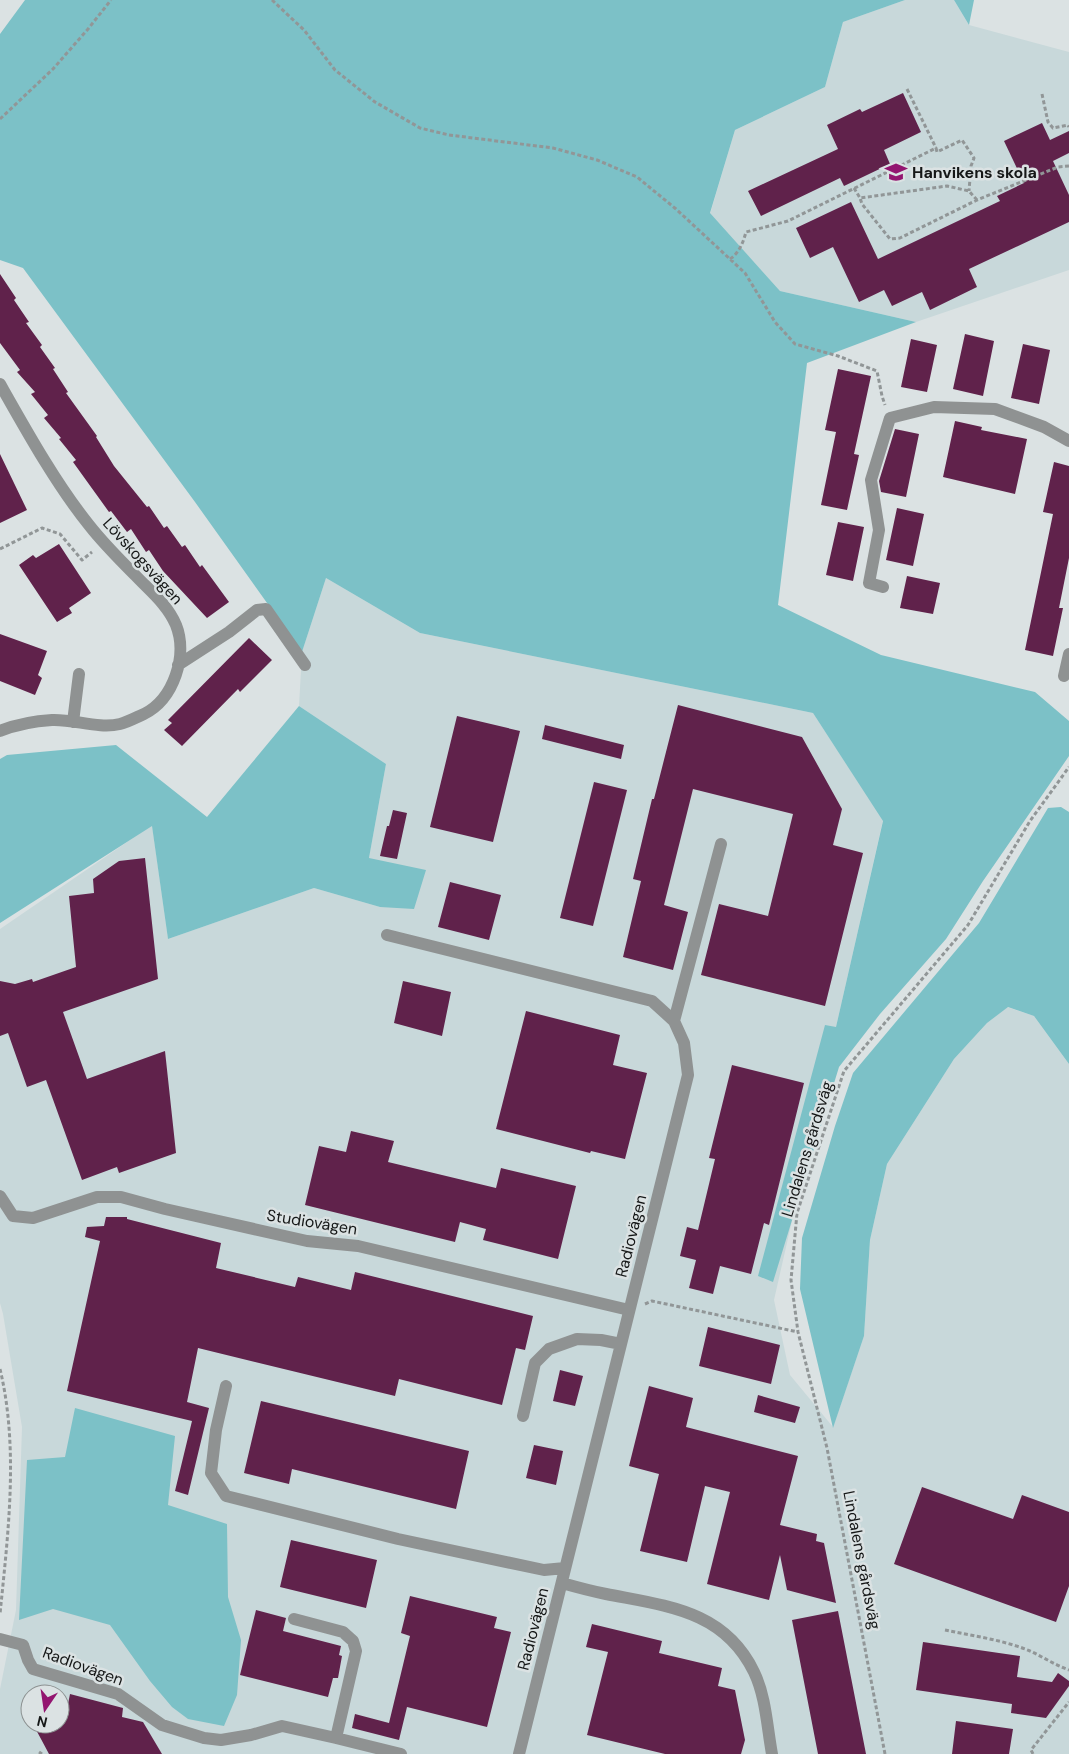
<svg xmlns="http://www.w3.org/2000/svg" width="1069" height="1754" font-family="'DM Sans',sans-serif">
	<rect width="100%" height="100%" fill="#dbe2e3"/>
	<path fill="#c8d8da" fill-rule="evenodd" d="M905,0H954L969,25L1069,52V270L916,322L780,291L710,214L735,130L825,87L843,22Z
		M326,578L420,633L813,713L883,820L774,1300L790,1375L833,1427L864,1336L870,1240L887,1164L954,1059L987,1023L1007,1007L1034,1016L1069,1064V1754H0V1689L16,1610L22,1427L3,1314L0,1303V929L152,825L168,939L314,888L380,907L369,858L386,764L299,706L302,652ZM30,1694H60V1724H30Z"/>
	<path fill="#7cc1c7" d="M25,0H905L843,22L825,87L735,130L710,213L780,291L916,322L807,363L778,605L881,655L1035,692L1069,721V756L983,881L946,939L880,1014L839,1067L773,1282L758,1276L825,1025L836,1027L883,821L813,713L420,633L326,578L302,652L195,502L23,268L0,260V34Z
		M954,0H974L969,25Z
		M299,706L386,764L369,858L426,870L414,909L380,907L314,888L168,939L152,826L0,923V759L7,755L116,745L207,817Z
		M1061,807L1069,812V1064L1034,1016L1008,1007L987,1023L954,1059L887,1164L870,1240L864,1336L833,1428L800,1289L802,1238L835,1126L853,1073L979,923L1048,808Z
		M75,1408L175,1436L168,1505L227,1524L228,1597L241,1640L237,1695L224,1726L188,1719L172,1707L150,1681L110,1625L53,1609L19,1620L27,1460L65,1457Z"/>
	<path fill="#60224b" d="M903,93L921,132L884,150L890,164L844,186L840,178L761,216L748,191L838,149L827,125L860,109L862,112Z
		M1042,123L1050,140L1069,131V153L1053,161L1069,195V222L969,269L977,287L930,310L922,292L892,306L884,290L859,302L833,247L810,258L796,228L851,202L878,259L1000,201L997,196L1024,183L1004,141Z
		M0,274L16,298L14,300L29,322L26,323L42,345L40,347L55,368L53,369L68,392L66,393L97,436L96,437L114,466L147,507L149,506L164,528L167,526L182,547L185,545L200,567L202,565L229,602L207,618L163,571L149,550L146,552L131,529L127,532L111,511L109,512L73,462L76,460L59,439L61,438L44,418L48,415L31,394L35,392L17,372L20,370L0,343Z
		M965,334L994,341L983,396L953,389Z
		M911,339L937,345L927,392L901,387Z
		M1023,344L1050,350L1039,404L1011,398Z
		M838,369L871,376L854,454L859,455L847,510L821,505L836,432L825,430Z
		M955,421L982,427L981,430L1027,439L1015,494L943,477Z
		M895,429L919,434L906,497L881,492L879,481Z
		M0,454L27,510L0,523Z
		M1054,462L1069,466V558L1059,608H1063L1053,656L1025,650L1053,514L1043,512Z
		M897,508L924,514L913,566L886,560Z
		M838,522L864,527L853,581L826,575Z
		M59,544L91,593L69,608L72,613L57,622L19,565L33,555L36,558Z
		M907,576L940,583L933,614L900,608Z
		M0,634L47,651L38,675L42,678L35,695L0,681Z
		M249,638L272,660L240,692L238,689L182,746L164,730L172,723L168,720Z
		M678,705L802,737L842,809L833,845L863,853L825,1006L701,975L719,904L768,916L793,814L693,789L664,905L688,912L673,970L623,957L641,881L633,879L652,799H654Z
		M457,716L520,731L493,842L430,827Z
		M545,725L624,745L621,759L542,739Z
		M594,782L627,790L593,926L560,918Z
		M393,810L407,813L397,859L380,856L387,826H389Z
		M145,858L158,979L63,1012L87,1079L165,1051L176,1153L119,1173L117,1167L82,1180L46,1080L27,1087L8,1033L0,1036V981L15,984L32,979L33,982L76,967L69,896L94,893L93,879L119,861Z
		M450,882L501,895L489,940L438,927Z
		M403,981L451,992L442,1036L394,1023Z
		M526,1011L620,1035L613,1065L647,1073L625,1159L591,1151L590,1153L496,1129Z
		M732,1065L804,1083L769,1225L764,1223L751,1274L720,1266L713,1294L689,1288L696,1260L680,1256L687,1227L698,1230L715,1159L709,1158Z
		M351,1131L394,1141L388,1162L496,1188L501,1168L576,1186L558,1259L483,1240L486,1229L460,1222L455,1242L305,1205L319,1146L346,1152Z
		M106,1217H127V1219L221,1243L216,1268L295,1287L298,1277L351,1290L355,1272L533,1316L525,1350L516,1348L502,1405L399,1379L395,1396L198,1348L187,1402L209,1408L188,1495L175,1491L192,1421L67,1391L100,1241L85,1237L87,1227L104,1226Z
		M708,1327L780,1345L771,1384L699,1366Z
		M560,1370L583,1376L575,1406L553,1401Z
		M649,1386L693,1398L686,1427L798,1456L780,1525L817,1534L816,1541L824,1543L836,1603L787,1590L780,1555L769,1600L707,1584L730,1492L705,1486L687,1562L640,1551L659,1474L629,1466Z
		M758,1395L800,1407L795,1423L754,1412Z
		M261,1401L469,1451L456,1509L292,1469L289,1484L244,1473Z
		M534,1445L563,1451L556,1485L526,1478Z
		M922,1487L1013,1519L1022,1495L1069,1512V1586L1056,1622L894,1564Z
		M291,1540L377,1560L366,1608L280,1587Z
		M410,1596L497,1617L494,1628L511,1632L487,1727L407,1707L399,1740L352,1728L355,1714L389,1723L410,1636L401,1633Z
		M256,1610L286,1618L283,1631L341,1646L339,1655L342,1656L338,1678H333L328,1697L240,1675Z
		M838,1611L866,1754H818L792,1620Z
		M592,1624L662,1641L659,1653L722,1668L718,1686L735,1690L745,1740L741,1754H665L587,1735L608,1652L586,1647Z
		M923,1642L1020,1656L1017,1677L1052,1682L1058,1673L1069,1681V1686L1046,1718L1011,1713L1012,1704L916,1690Z
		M70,1694L123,1708L122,1717L143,1722L162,1754H49L33,1724H60V1712L66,1714Z
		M956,1721L1013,1729L1009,1754H952Z"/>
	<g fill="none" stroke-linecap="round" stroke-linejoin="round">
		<path stroke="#919697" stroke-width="3" stroke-dasharray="4 2.5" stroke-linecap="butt" d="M272,0L304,30L335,70L375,102L420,128L449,135L553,148L597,160L637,177L676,209L745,273L775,322L795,344L838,356L877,371L882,396L885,405
			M907,89L936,148
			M1042,94L1048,122L1053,128L1068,125L1069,127
			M0,119L53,69L88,29L111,0
			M854,188L860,198
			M977,200L969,191L947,186L860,198L862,204L890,239L900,238L977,200L1058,167L1069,166
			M730,259C739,253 743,243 746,232L788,221L936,148L937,152L962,140L974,158L971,166L969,191
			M0,549L42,528L60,534L82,560L92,552
			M645,1304L652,1301L798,1332
			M0,1369C19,1448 8,1534 0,1614
			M945,1630C973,1636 1004,1640 1030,1651C1043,1657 1055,1665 1069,1670
			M39,1752L42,1754
			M885,1754L827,1448L798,1332L791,1280L797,1213L844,1071L968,925L1030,821L1069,767
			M1033,1754L1031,1750L1069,1702"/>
		<path stroke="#8f9292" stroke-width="12" d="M0,384C26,430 56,484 89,525C103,543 119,559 135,575C150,591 167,604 176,625C188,655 174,699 144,714C137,717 128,722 120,724C98,729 74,719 52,720C35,721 15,725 0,731
			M883,587L869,583L879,530L871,480L890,418L934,407L995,409L1044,427L1069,441
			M178,665L229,632L257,610L266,609L305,665
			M1064,676L1069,654
			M73,722L79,674
			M387,935L652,1001L674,1021L684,1043L688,1075L519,1754
			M674,1021L721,844
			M0,1196L13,1216L33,1218L97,1197H121L165,1209L307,1241L358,1246L629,1310
			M226,1386L216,1430L211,1473L226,1496L398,1539L544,1570L565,1568
			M523,1416L535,1363L549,1349L577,1339L601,1340L621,1344
			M562,1583C576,1587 591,1591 606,1594C666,1606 724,1610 754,1672C766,1697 767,1727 772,1754
			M294,1619L343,1632L353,1641L356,1651L336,1738L401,1754
			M0,1639L23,1645L28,1660L33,1669L118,1694L162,1725L204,1738L221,1740L251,1735L282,1726L336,1738"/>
	</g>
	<defs>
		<g id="school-bare" transform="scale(1.725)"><path d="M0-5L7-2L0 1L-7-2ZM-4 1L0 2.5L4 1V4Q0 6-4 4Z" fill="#931570" stroke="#dbe2e3" stroke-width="2.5" paint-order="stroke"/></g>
	</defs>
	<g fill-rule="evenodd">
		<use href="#school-bare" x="896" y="172"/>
	</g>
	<g text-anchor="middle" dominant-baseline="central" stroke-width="5" stroke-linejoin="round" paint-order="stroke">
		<g font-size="16" font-weight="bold" fill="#151717" stroke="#dbe2e3" text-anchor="start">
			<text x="912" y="172">Hanvikens skola</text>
		</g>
		<g font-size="16" fill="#151717" stroke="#dbe2e3">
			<text transform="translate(143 561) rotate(48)">Lövskogsvägen</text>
			<text transform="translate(807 1149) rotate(-73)">Lindalens gårdsväg</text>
			<text transform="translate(312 1222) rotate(9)">Studiovägen</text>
			<text transform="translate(631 1236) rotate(-76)">Radiovägen</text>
			<text transform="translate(862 1560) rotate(79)">Lindalens gårdsväg</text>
			<text transform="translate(533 1629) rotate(-76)">Radiovägen</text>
			<text transform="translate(83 1666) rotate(20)">Radiovägen</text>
		</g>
	</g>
	<g transform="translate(45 1709) rotate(193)"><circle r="24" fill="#dbe2e3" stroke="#8c9191"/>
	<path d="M0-4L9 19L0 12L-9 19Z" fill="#931570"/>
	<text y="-8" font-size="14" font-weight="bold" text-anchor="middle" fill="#151717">N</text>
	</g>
</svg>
